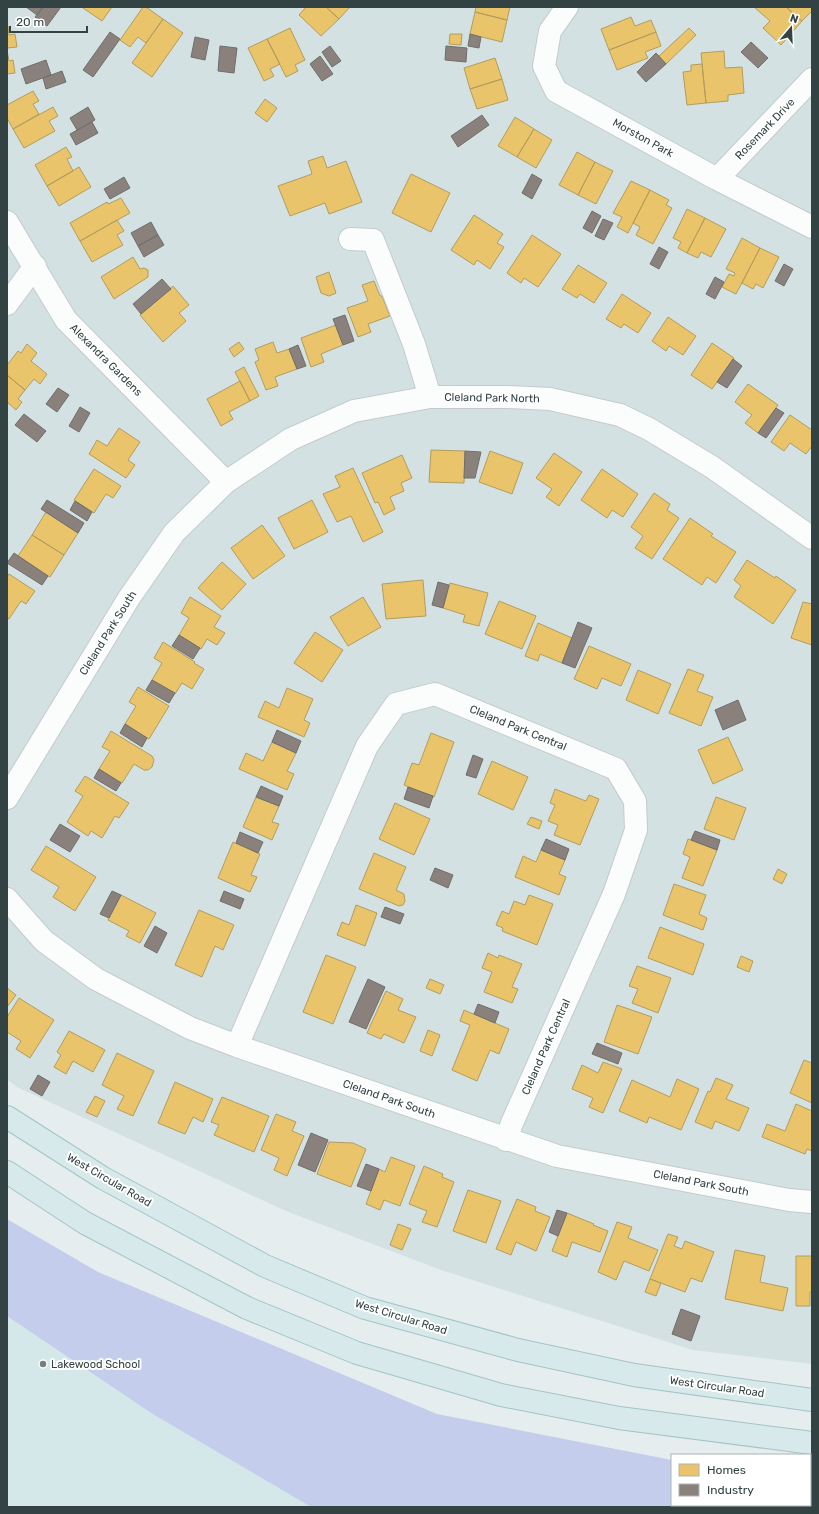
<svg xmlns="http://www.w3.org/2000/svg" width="819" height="1514" font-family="Rubik,sans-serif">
	<rect width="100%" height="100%" fill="#e6edee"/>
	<path fill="#d3e1e3" d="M7,7H812V1364L693,1350L441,1270L286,1211L17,1087L7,1079Z"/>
	<path fill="#d4e7e9" d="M7,1316L151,1413L311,1507H7Z"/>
	<path fill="#c4cdeb" d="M7,1219L98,1272L437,1414L672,1460V1505H810V1482L812,1483V1507H311L151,1413L7,1316Z"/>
	<path fill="#e9c46a" stroke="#b29d5e" d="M84,7H112L102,21L83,8Z
		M143,7H146L163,19L146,43L138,37L130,47L120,40Z
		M306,7H326L339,19L321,36L299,15Z
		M326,7H350L339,19Z
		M476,7H510L507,20L475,12Z
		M754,7H786L802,21L781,45L763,28L770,21Z
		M786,7H812V11L802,21Z
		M475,12L507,20L502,42L470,34Z
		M631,17L635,26L651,20L656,32L609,50L601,29Z
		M163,19L183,33L152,77L132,63Z
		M7,26H8L9,35L15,34L17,47L7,48Z
		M290,28L305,60L295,65L298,71L286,77L267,39Z
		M689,28L696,35L666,64L659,56Z
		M656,32L661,46L645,52L648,58L617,70L609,50Z
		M450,34H462L461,45L449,44Z
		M267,39L280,64L270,69L274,76L264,81L248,48Z
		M7,50L9,61L13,60L15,73L7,74Z
		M724,51L725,68L742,67L744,93L728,95V101L706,103L701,53Z
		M495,58L502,79L470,89L464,68Z
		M702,64L706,103L687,105L683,72L691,71V65Z
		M502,79L508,100L477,109L470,89Z
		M33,91L39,101L33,104L39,114L13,129L7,118V105Z
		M265,99L277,108L267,122L255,113Z
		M53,107L58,116L49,121L55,131L24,148L13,129Z
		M515,117L534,129L517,157L498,146Z
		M534,129L552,140L536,168L517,157Z
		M66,147L72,157L67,159L73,171L47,186L35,165Z
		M577,152L595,162L578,195L559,185Z
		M323,156L327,168L346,161L362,202L329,214L325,203L290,216L278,186L312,174L308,161Z
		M595,162L613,171L596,204L578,195Z
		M79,167L91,187L59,206L47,186Z
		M411,174L450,193L431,232L392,213Z
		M631,181L650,190L628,233L617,227L622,217L613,213Z
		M650,190L669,200L666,205L672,208L653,244L636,235L640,227L633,223Z
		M121,198L130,213L80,241L70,223L107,202L108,204Z
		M687,209L705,218L687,253L678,248L681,242L673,238Z
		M474,215L503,234L497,243L504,247L490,269L477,260L474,265L451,250Z
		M705,218L726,229L711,257L701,252L698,258L687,253Z
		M117,220L124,231L117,235L123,245L92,262L80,241Z
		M532,235L561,254L538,287L524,278L521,283L507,273Z
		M742,238L760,248L736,294L722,287L729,274L734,276L735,273L726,269Z
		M760,248L779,257L763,288L756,284L753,289L742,283Z
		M133,257L140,269L144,268L148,270V277L114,299L101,277Z
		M578,265L607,283L594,303L580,294L577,298L562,289Z
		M329,272L336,293L329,296L321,293L316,277Z
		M374,281L380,296H382L390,316L368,324L371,332L358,337L347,308L368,301L362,285Z
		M173,286L189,305L179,313L186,321L163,342L140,315Z
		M622,294L651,313L638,333L624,324L621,328L606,319Z
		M668,317L696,336L683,355L669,346L666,351L652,341Z
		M336,325L343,345L321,354L324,362L311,367L301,338Z
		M239,342L244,349L234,357L229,349Z
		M273,342L277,353L289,349L297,369L275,377L278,386L266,390L255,362L259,360L255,349Z
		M712,343L734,358L712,389L691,375Z
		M27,344L37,353L31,361L47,374L40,384L34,379L25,390L7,375V365L18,351L21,353Z
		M244,367L259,396L250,401L235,372Z
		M7,375L25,390L18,399L22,402L16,410L7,402Z
		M240,381L250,401L229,412L233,419L221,426L207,399Z
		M748,384L778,405L758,433L745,423L752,415L735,402Z
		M790,415L812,430V446L806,454L790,443L784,451L771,442Z
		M119,428L140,442L128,460L135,465L126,478L89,454L97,440L107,446Z
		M431,450L465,451L464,483L429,482Z
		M490,451L523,463L512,494L479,482Z
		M554,453L582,472L559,506L546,497L552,489L536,478Z
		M402,455L412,478L401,483L404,491L390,497L395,509L384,515L378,502L375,503L362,473Z
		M353,468L383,532L363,542L351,516L337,522L323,494L340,487L335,476Z
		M94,469L121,486L113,498L106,494L94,513L74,500Z
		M602,469L638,494L623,517L612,510L607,518L581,500Z
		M654,493L670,504L667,510L679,518L652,559L635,548L643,536L631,527Z
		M312,500L328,532L294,549L278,518Z
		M46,512L78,533L64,555L32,535Z
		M690,518L713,534L711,536L736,552L716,583L707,577L702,585L663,559Z
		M262,525L285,556L253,579L231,548Z
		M32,535L64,555L50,577L18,556Z
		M747,560L775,578L776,576L796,590L773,624L734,597L741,586L734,580Z
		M222,562L246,584L222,610L198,588Z
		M9,574L35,591L26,604L21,601L9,619L7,618V577Z
		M423,580L426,616L386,619L382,584Z
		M450,583L488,593L479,626L463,622L465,615L443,608Z
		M190,597L221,616L214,627L225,633L217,645L207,639L201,649L179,635L189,618L181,613Z
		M363,597L381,627L348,646L330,617Z
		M499,601L536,616L522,649L485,634Z
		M803,602L812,604V645L791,638Z
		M538,623L572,638L562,663L540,654L538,661L525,656Z
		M315,632L343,650L322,682L294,663Z
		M163,642L195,662L194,663L204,669L192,689L182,683L175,694L152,680L162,663L154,658Z
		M589,646L631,664L621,686L602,678L597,689L574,679Z
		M688,669L704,675L697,691L713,697L701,726L669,713Z
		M638,670L671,684L658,714L626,700Z
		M138,687L169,706L149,739L125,724L136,706L129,702Z
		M287,688L313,699L304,720L310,723L304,737L258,717L265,701L279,708Z
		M111,731L152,756L154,760L152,767L148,770H144L134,764L122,783L99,769L110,751L102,747Z
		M431,733L454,742L434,797L404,785L412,763L419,765Z
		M728,737L743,770L713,784L698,750Z
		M272,742L296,753L287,771L294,774L287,790L239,769L246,753L263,761Z
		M492,761L528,777L513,810L478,794Z
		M85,776L129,803L119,818L115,816L102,838L91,831L88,836L67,822L83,796L75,791Z
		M555,789L586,801L589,795L599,799L580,845L554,835L558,825L548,821L555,805L550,803Z
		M256,797L279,806L272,822L279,824L272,840L243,827Z
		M716,797L746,808L734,840L704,829Z
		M395,803L430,819L414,855L379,839Z
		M531,817L542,821L539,829L527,824Z
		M688,839L717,850L703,886L682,878L690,857L683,854Z
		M233,842L260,854L251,875L257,877L250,892L218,878Z
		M46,846L96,877L75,911L53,897L59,887L31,870Z
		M541,850L565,860L559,874L566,877L559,895L515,877L523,856L536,862Z
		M374,853L406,867L396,890L404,894L405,901L403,905L399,906L359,889Z
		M778,869L787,874L782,884L773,879Z
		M674,884L706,895L699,914L707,918L703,930L663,915Z
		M121,895L156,913L140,943L126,936L129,931L108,920Z
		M529,895L553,904L537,945L502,931L503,928L496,925L502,911L509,914L514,901L525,905Z
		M356,905L377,913L365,946L337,935L342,922L349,925Z
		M199,910L234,925L223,950L215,946L202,977L175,965Z
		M660,927L704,944L693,975L648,958Z
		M488,953L498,958L499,955L522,964L512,987L518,989L512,1003L484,992L492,972L482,968Z
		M326,955L356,967L333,1024L303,1012Z
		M741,956L753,961L749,972L737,967Z
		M637,966L671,978L658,1013L632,1003L638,989L629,986Z
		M430,979L444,985L440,994L426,988Z
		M7,988L16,995L7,1007Z
		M386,991L403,999L398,1010L416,1017L404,1043L384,1034L381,1039L367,1033Z
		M19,998L54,1020L30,1058L16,1049L21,1041L7,1032V1017Z
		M617,1005L652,1017L638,1054L604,1042Z
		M464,1010L509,1029L499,1054L490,1050L477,1081L452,1070L470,1025L460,1021Z
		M428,1030L440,1035L432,1056L420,1051Z
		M69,1031L105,1050L93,1072L73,1061L66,1074L54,1067L61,1055L57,1052Z
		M117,1053L154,1071L133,1116L117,1109L124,1096L102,1085Z
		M804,1060L812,1063V1103L790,1093Z
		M603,1062L622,1069L603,1113L589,1107L593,1098L572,1089L582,1065L598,1073Z
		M716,1078L733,1085L726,1099L749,1108L739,1131L715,1121L712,1129L695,1122L708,1091L710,1092Z
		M677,1079L699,1089L681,1130L649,1117L647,1123L619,1111L632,1080L670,1097Z
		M175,1082L213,1099L203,1122L193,1117L185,1134L158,1123Z
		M95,1096L105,1101L97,1117L86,1112Z
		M222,1097L269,1116L254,1152L214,1135L219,1125L211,1122Z
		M796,1104L812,1111V1151L807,1149L805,1154L762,1137L767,1124L785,1131Z
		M276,1114L296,1122L292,1131L304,1136L287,1176L274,1170L279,1158L261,1150Z
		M329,1142L353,1143L366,1149L351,1187L317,1174Z
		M391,1157L415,1166L400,1206L384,1200L380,1210L366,1204L379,1169L385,1172Z
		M424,1166L443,1174L442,1177L454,1182L437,1227L422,1222L427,1211L409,1204Z
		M468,1190L501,1201L486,1243L453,1231Z
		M517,1199L536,1207L535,1211L550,1217L536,1251L516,1242L511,1255L496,1249Z
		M567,1213L594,1224L593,1225L608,1231L600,1252L572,1242L567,1257L552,1251Z
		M617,1222L632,1227L628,1238L658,1250L649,1271L624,1261L616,1280L598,1272Z
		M398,1224L411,1229L402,1250L390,1245Z
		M668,1234L678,1237L674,1246L682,1249L685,1241L714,1252L702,1282L691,1278L685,1292L650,1279Z
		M735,1250L765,1256L760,1282L788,1288L783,1311L725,1299Z
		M796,1256H812V1292H810V1306H796Z
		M650,1279L661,1283L656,1296L645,1292Z"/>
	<path fill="#8a817c" stroke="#706e6b" d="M26,7H43L37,15Z
		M43,7H61L47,26L35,17Z
		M110,32L120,39L93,77L83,70Z
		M470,34L481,37L479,48L468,46Z
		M195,37L209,40L205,60L191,57Z
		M751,42L768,58L758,68L741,52Z
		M220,46L237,48L234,73L218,71Z
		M330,46L341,61L332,67L322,52Z
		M446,46L467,48L466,62L445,60Z
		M656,53L666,64L646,82L637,72Z
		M320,56L333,74L322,81L310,64Z
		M46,60L51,75L26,84L21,69Z
		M62,71L66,82L46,89L43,78Z
		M88,107L95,120L77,130L70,118Z
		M482,115L489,125L458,147L451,136Z
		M92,122L98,133L76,145L70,134Z
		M532,174L542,180L532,199L522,193Z
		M124,177L130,188L110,199L104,189Z
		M592,211L601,216L592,233L583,228Z
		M603,219L613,223L604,240L595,236Z
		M151,222L158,235L138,246L131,233Z
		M158,235L164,245L144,257L138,246Z
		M659,247L668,252L659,269L650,264Z
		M784,264L793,269L784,286L775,281Z
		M715,277L724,282L715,299L706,294Z
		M162,279L171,289L141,314L133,304Z
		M345,315L354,341L343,345L333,319Z
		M298,345L306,366L297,369L289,349Z
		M733,359L742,366L727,388L717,382Z
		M58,388L69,395L57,412L46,404Z
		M80,407L90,413L79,432L69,426Z
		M776,408L784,413L766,438L758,433Z
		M24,414L46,431L37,442L15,425Z
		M465,451L481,452L475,478H464Z
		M47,500L84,523L78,533L41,509Z
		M75,501L92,512L87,521L70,510Z
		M14,553L48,576L42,585L7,563Z
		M438,582L449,585L443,608L432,605Z
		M578,622L592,628L575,668L562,663Z
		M179,635L200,648L193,659L172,646Z
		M152,680L175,693L169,703L146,690Z
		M738,700L746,720L723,730L715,710Z
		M125,724L147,738L142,747L120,733Z
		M277,730L301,741L296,753L272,742Z
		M473,755L483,759L476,778L466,775Z
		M99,769L121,783L116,791L94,778Z
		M261,786L283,796L279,806L256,797Z
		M408,787L433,796L429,808L404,799Z
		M60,824L80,836L70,852L50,840Z
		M695,831L720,840L717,850L691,840Z
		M240,832L263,842L258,853L236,843Z
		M546,839L569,849L565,860L541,850Z
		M435,868L453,875L448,888L430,880Z
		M112,891L121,895L109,918L100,914Z
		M224,891L244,899L240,909L220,901Z
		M385,907L404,914L400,924L381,917Z
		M155,926L167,933L157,953L144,946Z
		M368,979L385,987L366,1029L349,1022Z
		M478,1004L499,1012L495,1023L474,1014Z
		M597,1043L622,1053L618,1064L592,1054Z
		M38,1075L50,1082L42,1096L30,1089Z
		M311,1133L328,1140L315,1172L298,1165Z
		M366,1164L379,1169L371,1191L357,1186Z
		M557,1210L567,1213L558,1236L549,1232Z
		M681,1309L700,1316L691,1341L672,1334Z"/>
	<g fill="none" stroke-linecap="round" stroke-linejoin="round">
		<g stroke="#c4cbcc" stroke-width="24">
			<path id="minor" d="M567,7L550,31L544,66L556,91L717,179L812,227
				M717,179L812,79
				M7,222L66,320L226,482
				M350,239L373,240L414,344L430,397
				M7,304L35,266
				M7,798L129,598L174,533L226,482L291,439L354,411L430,397H507L550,399L620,415L649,429L712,467L812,538
				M7,899L44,941L96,979L190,1028L237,1046L557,1156L789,1200L812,1202
				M237,1046L367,746L396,704L435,694L616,769L635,801L636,830L614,894L512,1123L506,1140"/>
		</g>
		<g stroke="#a1c5c6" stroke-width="24">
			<path id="highway" d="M7,1117L103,1178L265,1266L365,1308L518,1350L634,1375L812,1400
				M7,1172L85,1223L247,1308L357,1353L501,1395L619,1418L812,1443"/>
		</g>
		<use href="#minor" stroke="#fbfcfc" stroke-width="22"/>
		<use href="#highway" stroke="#d7e9eb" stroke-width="22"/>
	</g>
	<circle fill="#727e7f" stroke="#fff" stroke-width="1.5" cx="43" cy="1364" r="4"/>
	<g text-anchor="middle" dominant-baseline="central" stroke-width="4" stroke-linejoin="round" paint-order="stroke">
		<g font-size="11" fill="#334343" stroke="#fff">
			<text transform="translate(765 129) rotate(-46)">Rosemark Drive</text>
			<text transform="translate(643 138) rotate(29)">Morston Park</text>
			<text transform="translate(106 360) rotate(45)">Alexandra Gardens</text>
			<text transform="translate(492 398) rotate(1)">Cleland Park North</text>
			<text transform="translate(108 633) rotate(-58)">Cleland Park South</text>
			<text transform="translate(518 728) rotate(22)">Cleland Park Central</text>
			<text transform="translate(546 1047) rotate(-66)">Cleland Park Central</text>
			<text transform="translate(389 1099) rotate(19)">Cleland Park South</text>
			<text transform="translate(109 1180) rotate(30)">West Circular Road</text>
			<text transform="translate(701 1183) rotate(11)">Cleland Park South</text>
			<text transform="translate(401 1317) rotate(17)">West Circular Road</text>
			<text transform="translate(717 1387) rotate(8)">West Circular Road</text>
		</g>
		<g font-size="11" fill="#334343" stroke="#fff" text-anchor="start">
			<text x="51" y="1364">Lakewood School</text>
		</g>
	</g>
	<rect width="819" height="1514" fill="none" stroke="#334343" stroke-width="16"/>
	<rect x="671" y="1454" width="140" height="52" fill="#ffffff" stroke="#adb4b4"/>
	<rect x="679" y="1464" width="20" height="12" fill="#e9c46a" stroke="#adb4b4"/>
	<text x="707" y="1474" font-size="12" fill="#334343">Homes</text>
	<rect x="679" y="1484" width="20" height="12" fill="#8a817c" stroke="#adb4b4"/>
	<text x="707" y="1494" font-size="12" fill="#334343">Industry</text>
	<g transform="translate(791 28) rotate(19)" stroke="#ffffff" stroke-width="3" paint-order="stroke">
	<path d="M0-3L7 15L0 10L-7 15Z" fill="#334343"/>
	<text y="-6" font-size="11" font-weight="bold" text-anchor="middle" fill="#334343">N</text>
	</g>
	<path d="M10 26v6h77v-6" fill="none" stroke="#334343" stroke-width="2"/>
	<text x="16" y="26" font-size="12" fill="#334343" stroke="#ffffff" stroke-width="3" paint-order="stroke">20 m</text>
</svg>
